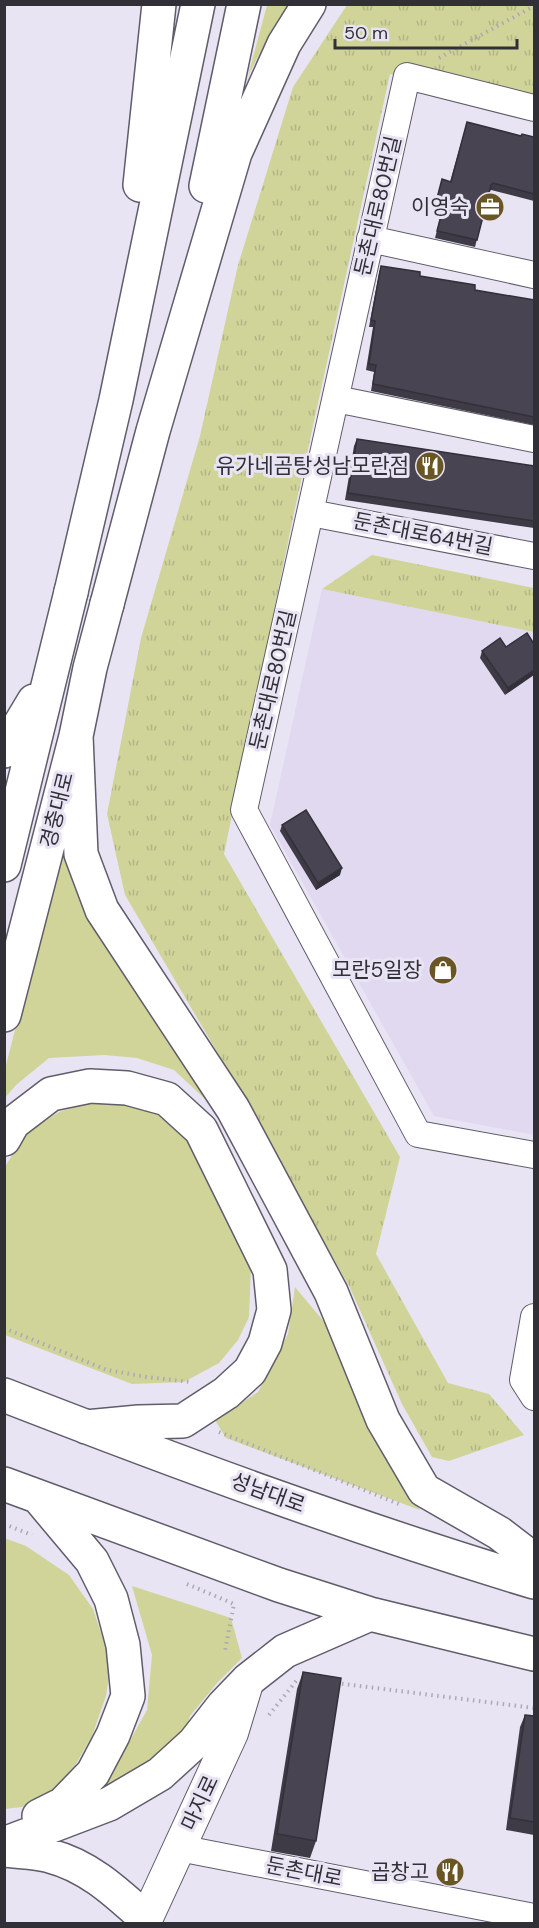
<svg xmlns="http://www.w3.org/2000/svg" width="539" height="1928" font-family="'DM Sans','Noto Sans KR',sans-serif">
	<defs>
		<pattern id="park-tufts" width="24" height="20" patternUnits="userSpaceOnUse" patternTransform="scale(1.5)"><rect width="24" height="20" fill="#d0d499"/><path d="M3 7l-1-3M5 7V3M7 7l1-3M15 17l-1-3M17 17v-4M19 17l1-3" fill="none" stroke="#b3b684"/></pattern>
	</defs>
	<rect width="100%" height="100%" fill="#e9e4f4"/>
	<path fill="#e0d9f0" d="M322,589L534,632V1135L434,1116L270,825Z"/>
	<path fill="#d0d499" d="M267,5H288L273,28L248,76Z
		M67,828L98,934L121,957L219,1112L174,1070L137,1058L104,1055L49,1058L16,1085L5,1098V1069Z
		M98,1100L146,1103L183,1126L251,1267L249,1317L238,1340L219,1363L184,1382L132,1384L5,1335L4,1168L28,1131L59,1112Z
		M295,1287L340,1341L376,1442L420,1510L226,1438L215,1420L258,1392L288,1334Z
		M4,1538L26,1546L69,1575L93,1609L111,1662L106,1696L92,1736L65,1783L38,1805L5,1809Z
		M132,1586L231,1618L242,1658L217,1683L190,1716L175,1763L81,1806L114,1769L147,1710L152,1655Z"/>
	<path fill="url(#park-tufts)" d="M347,5H534V105L390,74L294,513L224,854L400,1157L376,1254L448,1383L489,1394L524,1435L449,1461L432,1457L402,1404L350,1288L244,1098L125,895L107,814L141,638L200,436L238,265L293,87Z
		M372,555L534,588V632L322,589Z"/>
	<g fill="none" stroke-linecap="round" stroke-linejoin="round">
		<g stroke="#605c6a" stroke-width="28">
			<path id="minor" d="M534,108L407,76L244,810L418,1134L534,1155
				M370,239L534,275
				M336,399L534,439
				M311,513L534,556
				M534,1317L523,1380L534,1397
				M179,1848L534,1917"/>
		</g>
		<g stroke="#605c6a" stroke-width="34">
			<path id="tertiary" d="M144,1924L232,1733L248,1680"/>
		</g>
		<g stroke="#605c6a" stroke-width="36">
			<path id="primary" d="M76,736L81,854L102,910L233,1109L331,1292L383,1420L424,1490L499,1533L534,1560
				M4,751L34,701
				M4,865L71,592
				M4,1015L76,736L90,668L107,604
				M4,1139L13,1123L51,1094L90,1086L127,1088L167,1099L201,1130L270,1270L274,1310L265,1343L250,1371L226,1393L183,1421L139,1422L86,1427
				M4,1395C179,1463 355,1528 534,1582
				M4,1484L279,1585L370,1614L534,1654
				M39,1816L63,1804L93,1773L113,1735L128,1696L123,1645L111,1599L92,1561L40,1499
				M4,1844L109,1804L160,1774L194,1743L223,1706L248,1680L285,1651L370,1614
				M4,1850C19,1852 36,1852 50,1856C89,1866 117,1893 146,1919"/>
		</g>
		<g stroke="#605c6a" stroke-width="36">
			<path id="motorway" d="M140,185L159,4
				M206,186L244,4
				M71,592L116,400L198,4
				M107,604L153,431L235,153L284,44L309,4"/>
		</g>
		<path stroke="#aca8b5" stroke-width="4" stroke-dasharray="1.5 4.5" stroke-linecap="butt" d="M439,58L534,6
			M4,1328L107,1370L147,1377L190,1382
			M219,1432L399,1504
			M4,1524L32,1535
			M187,1584L234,1604L225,1651
			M336,1683L534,1708
			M269,1715L297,1680"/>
		<use href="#minor" stroke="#fff" stroke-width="26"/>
		<use href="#tertiary" stroke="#fff" stroke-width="32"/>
		<use href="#primary" stroke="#fff" stroke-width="33"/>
		<use href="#motorway" stroke="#fff" stroke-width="33"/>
	</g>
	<path fill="#3e3a46" d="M467,122L521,136L534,137V201L491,190L489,191L475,247L435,238L441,215L433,213L442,179L450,182Z
		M381,266L475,290L534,300V425L371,391L374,372L366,370L373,327H369L379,273Z
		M357,439L534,466V528L345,500L354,446Z
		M534,644L505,695L480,658L482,651L506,647Z
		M282,825L340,875L316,890L280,831Z
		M303,1672L316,1841L310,1858L271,1851L297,1689Z
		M525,1715L534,1716V1835L506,1830L520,1727Z"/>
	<path fill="#323039" d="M534,670V675L505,695L508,688Z
		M342,868L340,875L316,890L318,883Z"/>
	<path fill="#484451" stroke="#323039" stroke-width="1.5" d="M467,122L521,136L522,134L534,137V194L493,183L491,185L477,240L437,231L443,208L435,206L442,179L451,182Z
		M381,266L420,272V276L475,285V290L534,300V417L373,384L376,365L369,364L375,321L371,320Z
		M357,439L534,466V521L348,493Z
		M527,633L534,644V670L508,688L482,651L500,638L506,647Z
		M306,810L342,868L318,883L282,825Z
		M303,1672L341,1678L316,1841L277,1834Z
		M525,1715L534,1716V1822L510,1818Z"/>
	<defs>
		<g id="office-disc" transform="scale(1.5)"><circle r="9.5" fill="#6a5524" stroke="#e9e4f4"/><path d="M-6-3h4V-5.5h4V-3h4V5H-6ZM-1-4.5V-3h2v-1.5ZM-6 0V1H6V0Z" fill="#fff"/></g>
		<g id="restaurant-disc" transform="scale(1.5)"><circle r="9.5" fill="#6a5524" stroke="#e9e4f4"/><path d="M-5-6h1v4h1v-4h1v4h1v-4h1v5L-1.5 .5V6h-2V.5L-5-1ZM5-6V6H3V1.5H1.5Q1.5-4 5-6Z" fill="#fff"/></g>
		<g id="shop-disc" transform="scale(1.5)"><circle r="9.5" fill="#6a5524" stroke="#e9e4f4"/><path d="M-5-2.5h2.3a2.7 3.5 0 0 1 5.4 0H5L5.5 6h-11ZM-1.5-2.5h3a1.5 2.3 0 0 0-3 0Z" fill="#fff"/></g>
	</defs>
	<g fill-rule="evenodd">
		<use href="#office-disc" x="490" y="207"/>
		<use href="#restaurant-disc" x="430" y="466"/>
		<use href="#shop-disc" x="443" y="970"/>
		<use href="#restaurant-disc" x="450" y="1872"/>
	</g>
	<g text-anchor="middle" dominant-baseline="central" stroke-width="6" stroke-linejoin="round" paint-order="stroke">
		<g font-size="21" fill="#313036" stroke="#e9e4f4">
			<text transform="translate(378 206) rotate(-77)">둔촌대로80번길</text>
			<text transform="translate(423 534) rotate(11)">둔촌대로64번길</text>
			<text transform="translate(273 680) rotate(-77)">둔촌대로80번길</text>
			<text transform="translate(57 810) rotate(-76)">경충대로</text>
			<text transform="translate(268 1493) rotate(20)">성남대로</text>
			<text transform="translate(200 1803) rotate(-65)">마지로</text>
			<text transform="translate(304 1872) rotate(11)">둔촌대로</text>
		</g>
		<g font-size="21" fill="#313036" stroke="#e9e4f4" text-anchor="end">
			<text x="469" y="207">이영숙</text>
			<text x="409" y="466">유가네곰탕성남모란점</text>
			<text x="422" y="970">모란5일장</text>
			<text x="429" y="1872">곱창고</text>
		</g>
	</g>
	<rect width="539" height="1928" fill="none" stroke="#313036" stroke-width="12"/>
	<path d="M335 39v9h182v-9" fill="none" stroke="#313036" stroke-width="3"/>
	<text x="344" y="39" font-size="18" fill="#313036" stroke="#e9e4f4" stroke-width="4.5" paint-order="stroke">50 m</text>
</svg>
